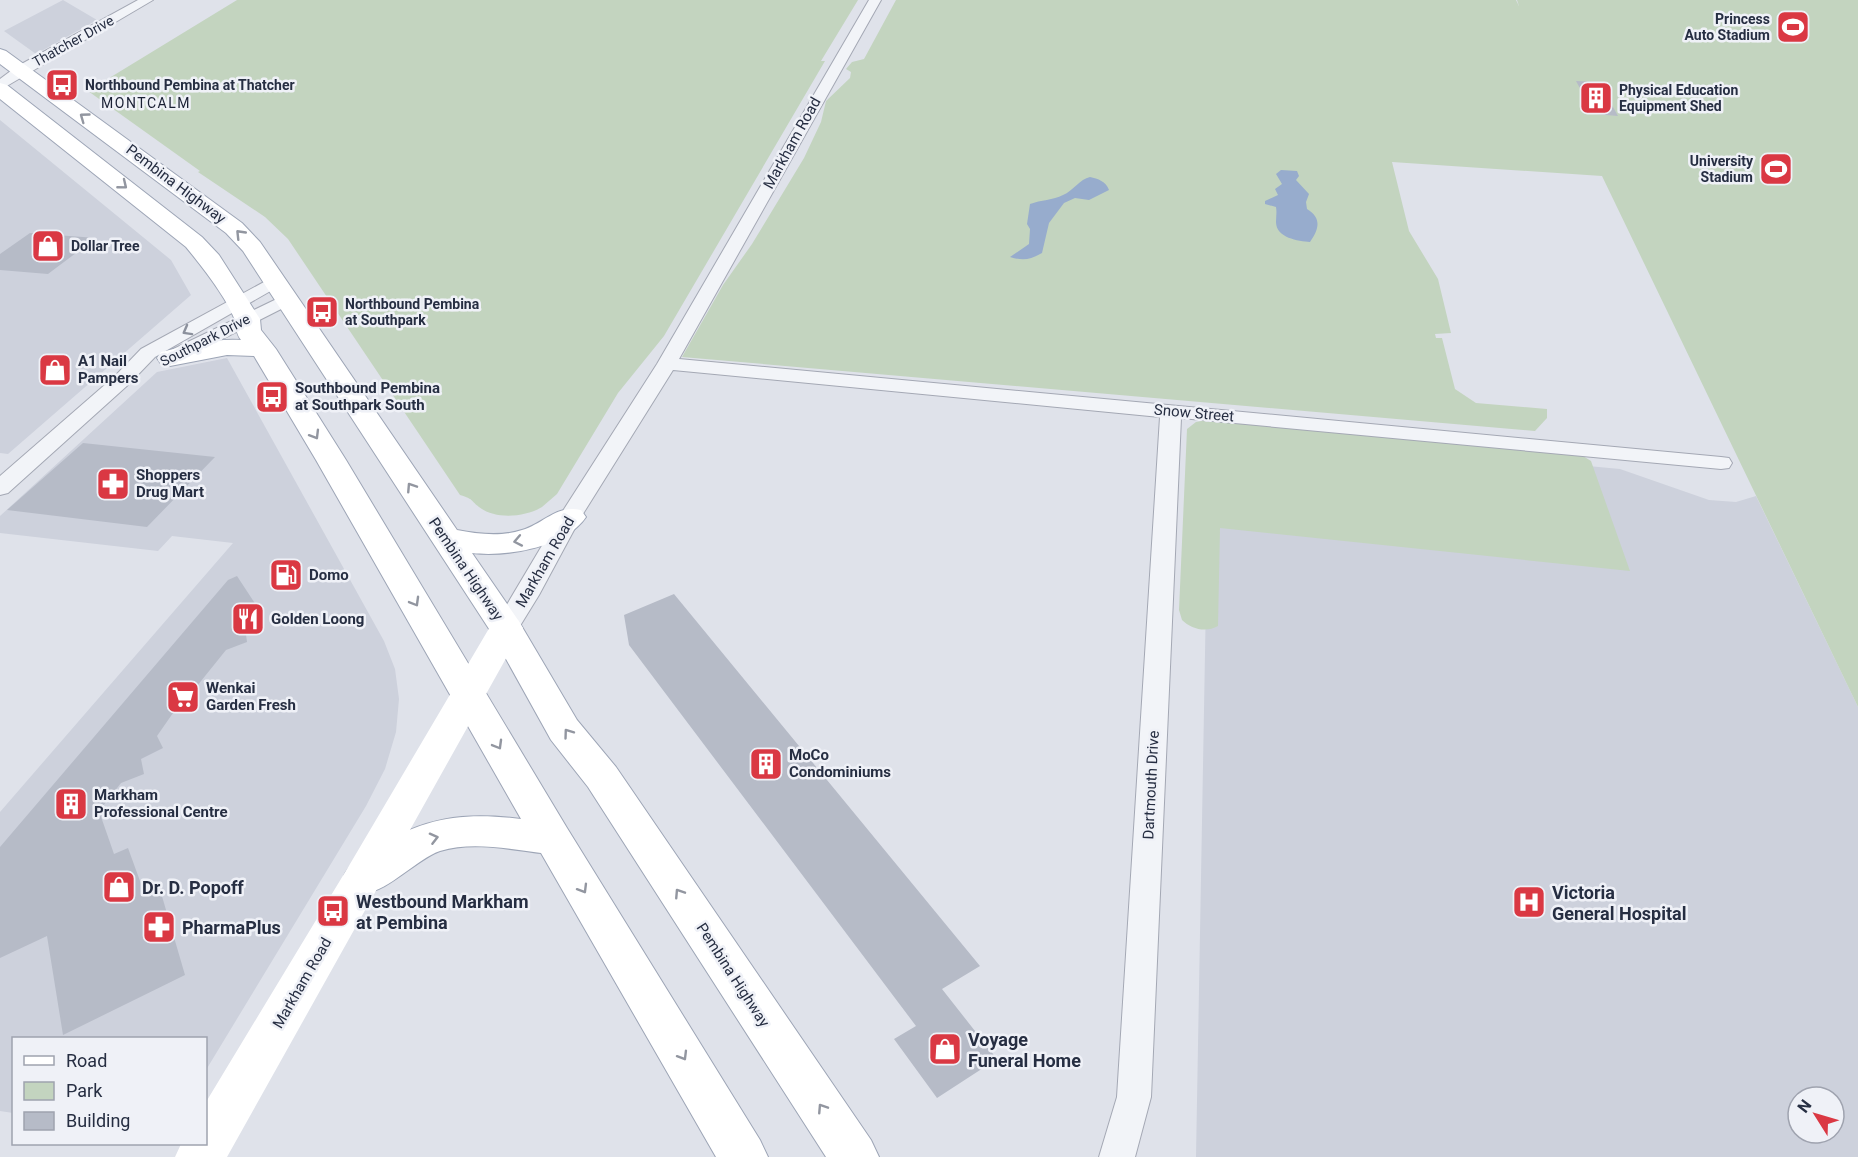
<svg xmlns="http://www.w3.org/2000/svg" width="1858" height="1157" font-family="Roboto,sans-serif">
	<rect width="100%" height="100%" fill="#dfe2ea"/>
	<path fill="#cdd1dc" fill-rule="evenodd" d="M63,0L97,20L36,54L4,31Z
		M0,120L171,260L191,295L8,454L0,453Z
		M227,358L384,641L395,669L399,699L396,732L385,769L366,806L206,1070V1038H14L13,1113L0,1111V812L233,543L172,536L158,551L0,533V516L157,372Z
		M1209,430L1620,469L1709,500L1736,502L1756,496L1858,707V1157H1196ZM1798,1097H1834V1133H1798Z"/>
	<path fill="#c3d4bf" d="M237,0H858L821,61H825L664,336L618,393L557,494C552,498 547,503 542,507C526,517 495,520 479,507C469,499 475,500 460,495L288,239L265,217L198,172L200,171L88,91Z
		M896,0H1516L1519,6L1517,0H1858V707L1602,176L1392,162L1409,231L1438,279L1451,333L1435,334L1436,338H1442L1455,389L1476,403L1547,409V418L1535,431L682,357L723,285L752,244L804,158L821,122L826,101L850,78L851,72L846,69L852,62L864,59Z
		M1207,420L1583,456L1591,461L1630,571L1220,528L1218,626C1206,633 1191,629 1182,620L1179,610L1187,429L1196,422Z"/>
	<path fill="#97accd" d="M1281,170L1297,171L1299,176L1296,180L1309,194L1306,202L1307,209C1322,218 1319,229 1310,242C1298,241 1276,238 1276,222C1276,217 1277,213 1276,207L1265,204V201L1278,195L1275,189L1282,184L1276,174Z
		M1090,177C1098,179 1106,181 1109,190L1089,200L1075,198L1064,203L1049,223L1042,253C1030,260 1023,261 1010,257L1029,244L1030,229L1027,224L1030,204C1041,200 1053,200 1063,195C1073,191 1080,179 1090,177Z"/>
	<path fill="#b6bbc7" d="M1576,81L1599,82L1618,116L1594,114Z
		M30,233L96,238L48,274L0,270V254Z
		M83,443L215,457L147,527L7,510Z
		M237,576L260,611L245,627L247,642L226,650L193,691L198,703L173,713L157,736L163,748L141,759L144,774L121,783L99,811L114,854L128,848L144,892L159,886L185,975L63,1035L47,936L0,958V847L228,580Z
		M674,594L980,966L942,989L997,1059L937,1098L894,1039L916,1026L629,645L624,615Z"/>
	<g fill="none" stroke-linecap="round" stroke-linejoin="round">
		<g stroke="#a4a8b4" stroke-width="2">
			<path id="street" d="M138,0H153L0,90V79L16,67Z
				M869,0H881L679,359L1721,457L1729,458L1732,463L1729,468L1721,469L1181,418L1151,1097L1135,1157H1099L1117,1097L1160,417L673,370L581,517L539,595L515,634L506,637L497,634L493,628L559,517L657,364Z
				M275,276L281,277L284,281L281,285L155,357L129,384L8,493L0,495V476L115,376L141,349Z
				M287,294L293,295L296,299L293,303L177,362H163L160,358L163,354Z"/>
		</g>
		<g stroke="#9da5b6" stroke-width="2">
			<path id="primary" d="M0,49L6,51L242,223L260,242L457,530C477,534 501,537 522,530C543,524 557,504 581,510L586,517C565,548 506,557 472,553L518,620L577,720L616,767L871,1140L879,1157H826L588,787L551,740L491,632L243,251L226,233L0,64Z
				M0,83L7,85L202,237L219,255L260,319L261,330L276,349L346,460L567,828L760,1140L768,1157H716L541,853C508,849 472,841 440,851C418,858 384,895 364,892C359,892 354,889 350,888L344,876C351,862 362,857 374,849C423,817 464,812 521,819L316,460L254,356L227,355L170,366L161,364L157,358L161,352C186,346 215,338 241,340C235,332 237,327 234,318C226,297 200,264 186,247L0,99Z"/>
		</g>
		<use href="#street" fill="#f2f4f8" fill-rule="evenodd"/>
		<path fill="#fff" fill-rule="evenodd" d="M506,616L518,620L523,628L227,1157H175L181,1144H206V1102L350,864L494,620Z"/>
		<use href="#primary" fill="#fff" fill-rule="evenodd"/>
	</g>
	<defs><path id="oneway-chevron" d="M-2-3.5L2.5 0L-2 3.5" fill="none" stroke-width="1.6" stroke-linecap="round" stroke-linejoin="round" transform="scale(1.5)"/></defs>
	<g stroke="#9296a0">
		<use href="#oneway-chevron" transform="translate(84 117) rotate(-144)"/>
		<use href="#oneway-chevron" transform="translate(123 185) rotate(39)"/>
		<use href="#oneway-chevron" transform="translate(240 234) rotate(-134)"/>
		<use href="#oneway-chevron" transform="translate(315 435) rotate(59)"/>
		<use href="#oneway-chevron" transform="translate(411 487) rotate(-123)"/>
		<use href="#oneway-chevron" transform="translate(518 541) rotate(169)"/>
		<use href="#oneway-chevron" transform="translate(415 602) rotate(60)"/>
		<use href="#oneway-chevron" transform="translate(568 733) rotate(-126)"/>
		<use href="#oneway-chevron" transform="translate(498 745) rotate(60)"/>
		<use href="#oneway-chevron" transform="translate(434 838) rotate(-14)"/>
		<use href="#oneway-chevron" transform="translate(583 889) rotate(59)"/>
		<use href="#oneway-chevron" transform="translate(679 893) rotate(-123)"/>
		<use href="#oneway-chevron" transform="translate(683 1056) rotate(59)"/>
		<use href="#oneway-chevron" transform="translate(822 1108) rotate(-123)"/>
	</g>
	<use stroke="#8c919d" href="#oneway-chevron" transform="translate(187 331) rotate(151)"/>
	<defs>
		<g id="stadium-square" transform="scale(1.725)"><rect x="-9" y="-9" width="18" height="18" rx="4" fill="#da3843" stroke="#eff1f7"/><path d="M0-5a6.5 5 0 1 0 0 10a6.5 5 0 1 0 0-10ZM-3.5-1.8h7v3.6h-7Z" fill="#fff"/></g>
		<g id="bus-square" transform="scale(1.725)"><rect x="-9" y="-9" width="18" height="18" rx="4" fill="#da3843" stroke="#eff1f7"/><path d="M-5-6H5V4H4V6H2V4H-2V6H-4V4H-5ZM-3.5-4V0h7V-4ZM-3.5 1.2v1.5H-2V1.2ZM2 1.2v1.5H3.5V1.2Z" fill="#fff"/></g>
		<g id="building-square" transform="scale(1.725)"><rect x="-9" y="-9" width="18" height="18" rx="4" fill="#da3843" stroke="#eff1f7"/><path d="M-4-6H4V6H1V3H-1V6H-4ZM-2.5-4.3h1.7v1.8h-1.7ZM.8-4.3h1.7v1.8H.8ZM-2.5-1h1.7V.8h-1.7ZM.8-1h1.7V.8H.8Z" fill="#fff"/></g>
		<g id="shop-square" transform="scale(1.725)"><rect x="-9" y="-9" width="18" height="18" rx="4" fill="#da3843" stroke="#eff1f7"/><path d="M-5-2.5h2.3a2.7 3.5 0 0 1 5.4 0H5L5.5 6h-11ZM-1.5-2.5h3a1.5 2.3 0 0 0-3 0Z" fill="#fff"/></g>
		<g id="pharmacy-square" transform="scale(1.725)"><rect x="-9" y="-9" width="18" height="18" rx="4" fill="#da3843" stroke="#eff1f7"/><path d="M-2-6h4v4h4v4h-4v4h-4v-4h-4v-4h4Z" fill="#fff"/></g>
		<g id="fuel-square" transform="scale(1.725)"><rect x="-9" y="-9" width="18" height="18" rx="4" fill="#da3843" stroke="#eff1f7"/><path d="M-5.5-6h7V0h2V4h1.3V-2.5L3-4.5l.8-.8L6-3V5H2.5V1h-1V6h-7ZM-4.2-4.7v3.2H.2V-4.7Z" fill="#fff"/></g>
		<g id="restaurant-square" transform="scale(1.725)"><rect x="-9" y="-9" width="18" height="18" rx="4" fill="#da3843" stroke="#eff1f7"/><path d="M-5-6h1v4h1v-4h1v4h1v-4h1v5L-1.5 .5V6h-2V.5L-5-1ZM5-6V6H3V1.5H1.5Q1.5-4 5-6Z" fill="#fff"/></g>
		<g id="supermarket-square" transform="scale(1.725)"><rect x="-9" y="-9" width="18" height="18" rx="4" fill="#da3843" stroke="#eff1f7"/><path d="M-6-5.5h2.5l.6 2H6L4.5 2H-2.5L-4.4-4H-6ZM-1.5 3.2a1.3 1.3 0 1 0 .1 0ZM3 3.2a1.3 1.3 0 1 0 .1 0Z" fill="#fff"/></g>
		<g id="hospital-square" transform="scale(1.725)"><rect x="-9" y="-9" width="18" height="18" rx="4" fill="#da3843" stroke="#eff1f7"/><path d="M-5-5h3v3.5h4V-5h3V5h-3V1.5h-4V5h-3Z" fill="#fff"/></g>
	</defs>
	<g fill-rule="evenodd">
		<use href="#stadium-square" x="1793" y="27"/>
		<use href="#bus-square" x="62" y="85"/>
		<use href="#building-square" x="1596" y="98"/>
		<use href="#stadium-square" x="1776" y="169"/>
		<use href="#shop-square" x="48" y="246"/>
		<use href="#bus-square" x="322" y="312"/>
		<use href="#shop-square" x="55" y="370"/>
		<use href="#bus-square" x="272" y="397"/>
		<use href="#pharmacy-square" x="113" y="484"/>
		<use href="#fuel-square" x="286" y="575"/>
		<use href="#restaurant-square" x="248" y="619"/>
		<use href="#supermarket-square" x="183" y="697"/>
		<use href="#building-square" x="766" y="764"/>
		<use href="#building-square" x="71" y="804"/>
		<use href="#shop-square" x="119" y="887"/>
		<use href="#hospital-square" x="1529" y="902"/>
		<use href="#bus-square" x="333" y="911"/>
		<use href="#pharmacy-square" x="159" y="927"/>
		<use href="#shop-square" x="945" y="1049"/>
	</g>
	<g text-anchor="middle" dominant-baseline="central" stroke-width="5" stroke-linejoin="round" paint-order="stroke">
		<g font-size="14" font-weight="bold" fill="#262e42" stroke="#eff1f7" text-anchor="start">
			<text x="1770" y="19" text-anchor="end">Princess<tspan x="1770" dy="16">Auto Stadium</tspan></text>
			<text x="85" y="85">Northbound Pembina at Thatcher</text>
			<text x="1619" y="90">Physical Education<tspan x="1619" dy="16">Equipment Shed</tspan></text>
			<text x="1753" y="161" text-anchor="end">University<tspan x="1753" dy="16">Stadium</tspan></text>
			<text x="71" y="246">Dollar Tree</text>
			<text x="345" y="304">Northbound Pembina<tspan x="345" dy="16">at Southpark</tspan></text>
		</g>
		<g font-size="14" fill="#262e42" stroke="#eff1f7">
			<text transform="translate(73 41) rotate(-29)">Thatcher Drive</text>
			<text transform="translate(205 340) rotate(-27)">Southpark Drive</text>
		</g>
		<g font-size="14" letter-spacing="1.5" fill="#191f33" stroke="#eff1f7">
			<text x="146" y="103">MONTCALM</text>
		</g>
		<g font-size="15" fill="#262e42" stroke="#eff1f7">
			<text transform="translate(792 143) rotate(-61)">Markham Road</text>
			<text transform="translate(176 184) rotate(37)">Pembina Highway</text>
			<text transform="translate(1194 413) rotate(5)">Snow Street</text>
			<text transform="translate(545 562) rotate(-60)">Markham Road</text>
			<text transform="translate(466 569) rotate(56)">Pembina Highway</text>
			<text transform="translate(1151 785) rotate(-87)">Dartmouth Drive</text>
			<text transform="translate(733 975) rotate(57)">Pembina Highway</text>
			<text transform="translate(302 983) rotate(-60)">Markham Road</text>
		</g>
		<g font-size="15" font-weight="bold" fill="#262e42" stroke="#eff1f7" text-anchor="start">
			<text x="78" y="361">A1 Nail<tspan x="78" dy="17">Pampers</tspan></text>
			<text x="295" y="388">Southbound Pembina<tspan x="295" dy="17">at Southpark South</tspan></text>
			<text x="136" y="475">Shoppers<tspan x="136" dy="17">Drug Mart</tspan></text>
			<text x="309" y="575">Domo</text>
			<text x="271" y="619">Golden Loong</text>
			<text x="206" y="688">Wenkai<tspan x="206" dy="17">Garden Fresh</tspan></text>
			<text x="789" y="755">MoCo<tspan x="789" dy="17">Condominiums</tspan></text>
			<text x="94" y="795">Markham<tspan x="94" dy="17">Professional Centre</tspan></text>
		</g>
		<g font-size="18" font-weight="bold" fill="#262e42" stroke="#eff1f7" text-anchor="start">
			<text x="142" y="887">Dr. D. Popoff</text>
			<text x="1552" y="892">Victoria<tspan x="1552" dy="21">General Hospital</tspan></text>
			<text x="356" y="901">Westbound Markham<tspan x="356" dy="21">at Pembina</tspan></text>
			<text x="182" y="927">PharmaPlus</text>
			<text x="968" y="1039">Voyage<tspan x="968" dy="21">Funeral Home</tspan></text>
		</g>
	</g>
	<rect x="12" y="1037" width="195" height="108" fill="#eff1f7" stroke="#9fa3af" stroke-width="1.5"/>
	<rect x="24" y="1056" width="30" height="9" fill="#ffffff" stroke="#9fa3af" stroke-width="1.5"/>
	<text x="66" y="1067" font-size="18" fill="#262e42">Road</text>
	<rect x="24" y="1082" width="30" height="18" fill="#c3d4bf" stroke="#9fa3af" stroke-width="1.5"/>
	<text x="66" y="1097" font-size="18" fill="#262e42">Park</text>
	<rect x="24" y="1112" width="30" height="18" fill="#b6bbc7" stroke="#9fa3af" stroke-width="1.5"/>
	<text x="66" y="1127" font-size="18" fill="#262e42">Building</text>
	<g transform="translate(1816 1115) rotate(307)"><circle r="28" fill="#eff1f7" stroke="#9fa3af" stroke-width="1.5"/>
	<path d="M0-4.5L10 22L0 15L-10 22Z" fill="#da3843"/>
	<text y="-9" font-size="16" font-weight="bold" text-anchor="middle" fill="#262e42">N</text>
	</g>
</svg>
